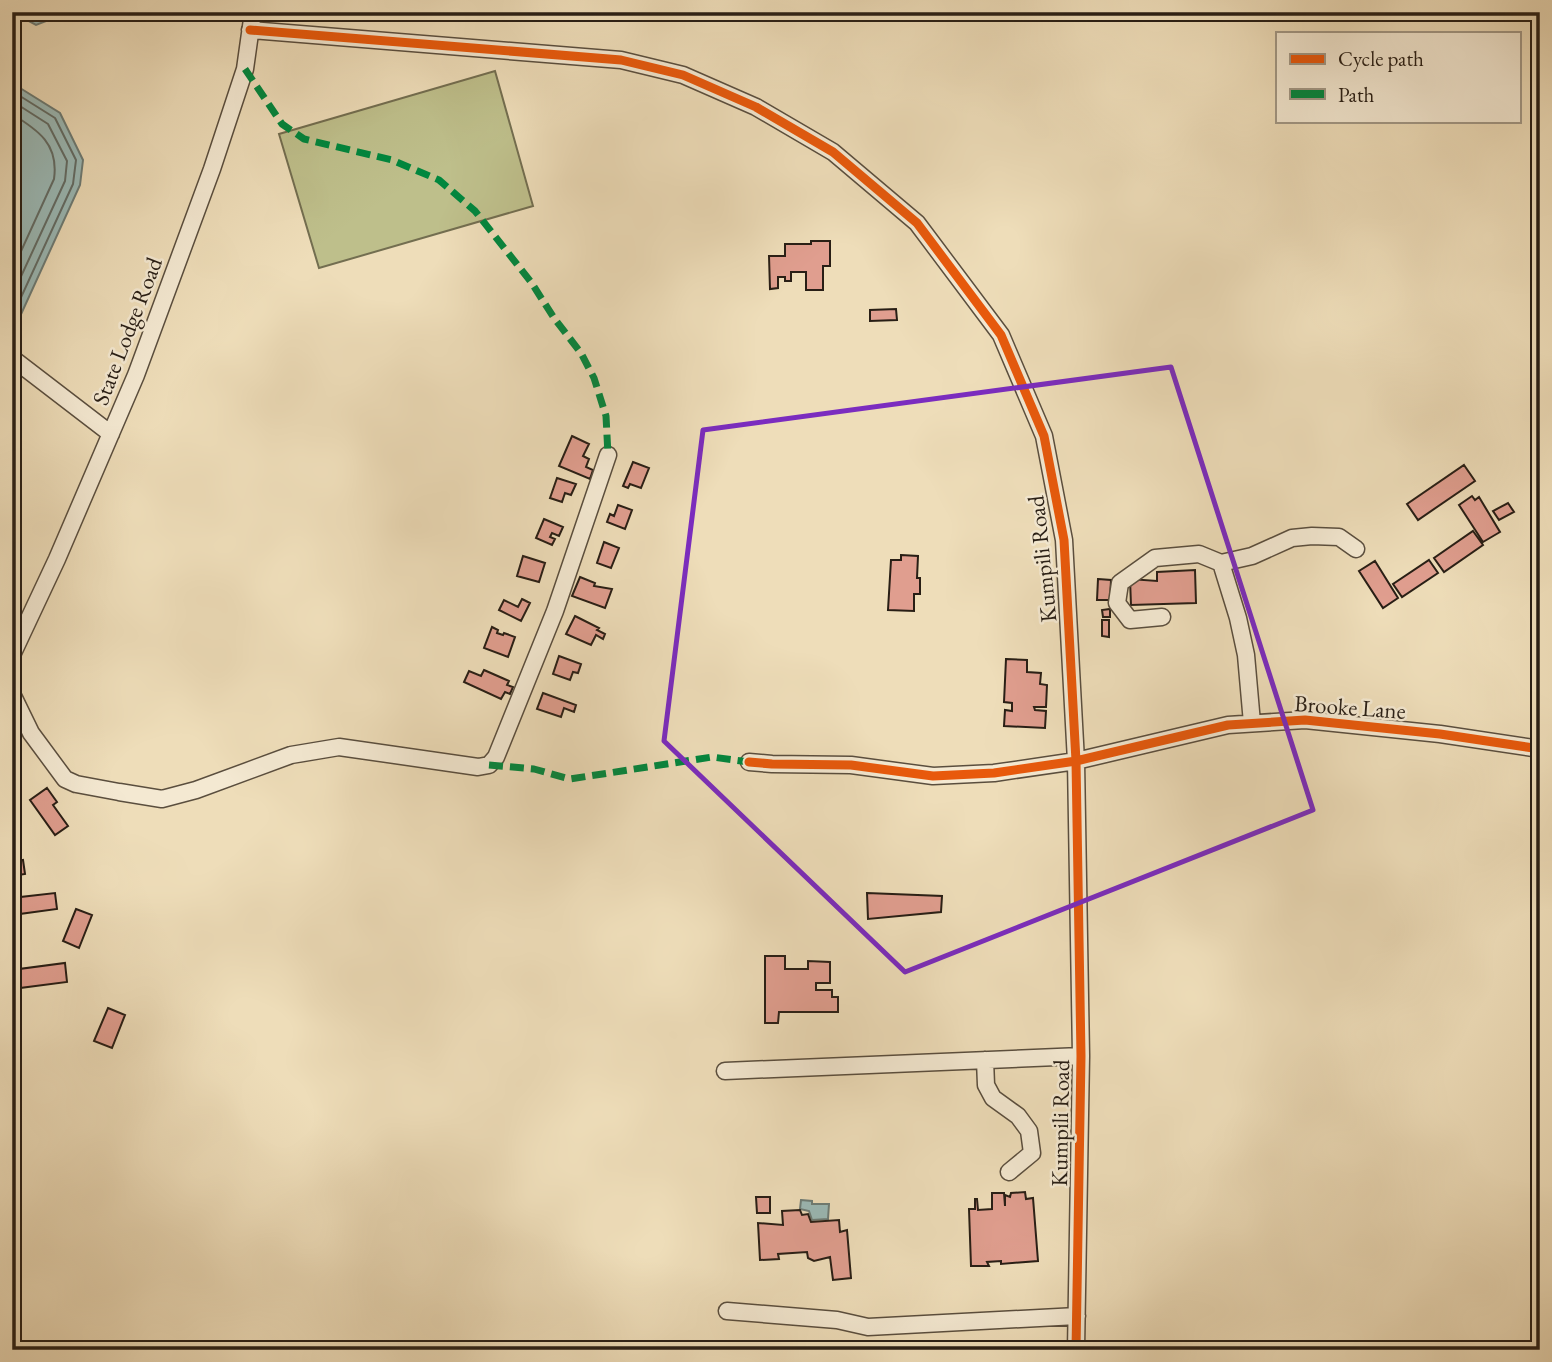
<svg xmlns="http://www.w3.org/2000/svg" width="1552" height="1362" font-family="'EB Garamond',serif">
	<rect width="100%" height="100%" fill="#eeddb9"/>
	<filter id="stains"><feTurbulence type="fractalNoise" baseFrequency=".00286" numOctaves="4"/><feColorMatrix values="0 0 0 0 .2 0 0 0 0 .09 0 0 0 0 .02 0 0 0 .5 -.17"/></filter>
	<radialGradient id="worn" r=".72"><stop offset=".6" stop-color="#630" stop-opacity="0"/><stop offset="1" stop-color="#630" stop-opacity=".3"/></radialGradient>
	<path fill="#bebf8b" stroke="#736e50" stroke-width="2" d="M495,71L533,206L319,268L279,134Z"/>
	<path fill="#9bbab7" stroke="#6d7c76" stroke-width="2" d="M12,12H56L49,20L36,25Z
		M12,83L60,113L83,160L80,185L12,334Z
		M801,1200L812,1201V1204H829L828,1219L812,1220L809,1211L800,1209Z"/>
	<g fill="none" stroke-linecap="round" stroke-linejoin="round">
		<path stroke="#626c66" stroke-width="2" d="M12,91L55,118L76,160L73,184L12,317
			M12,101L48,124L67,161L65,181L12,296
			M12,114C38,130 59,144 54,179L12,271"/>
	</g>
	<path fill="#e09e8f" stroke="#281e15" stroke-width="2" d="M811,241H830V266H823V290H806V272H791V281H785V277H778V288L770,289L769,256H785V244H811Z
		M896,309L897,320L870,321V310Z
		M572,436L589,444L583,456L589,459L586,467L593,470L590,479L559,466Z
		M633,462L649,468L641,488L630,484L628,488L623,486Z
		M1464,465L1475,481L1418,520L1407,504Z
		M557,478L576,484L571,495L565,493L562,502L550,498Z
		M1472,496L1475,500L1479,497L1500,532L1483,542L1459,505Z
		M1508,503L1514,512L1499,520L1493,511Z
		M618,505L632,510L625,529L607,522L610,514L614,516Z
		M544,519L563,527L559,536L552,533L550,537L555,539L552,545L536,538Z
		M1473,531L1483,545L1444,572L1434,558Z
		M604,542L619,548L611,568L597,563Z
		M901,555L918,556L917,578H920V594H914V611L888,610L891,560H901Z
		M523,556L545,563L539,582L517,576Z
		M1429,560L1438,573L1402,597L1393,584Z
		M1375,561L1398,598L1383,608L1359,571Z
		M1195,570L1196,603L1131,605L1130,579L1157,581V572Z
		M580,577L595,583L594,586L612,589L605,608L572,596Z
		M1098,579L1111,580L1110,600H1097Z
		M522,599L530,603L521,621L499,610L504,600L518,607Z
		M1110,609V617H1103L1102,610Z
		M575,616L599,628L597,630L605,634L603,639L596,635L591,645L566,634Z
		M1102,620H1109V637L1102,636Z
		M492,627L498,630L497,633L503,635L504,633L515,637L508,657L484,648Z
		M559,656L581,664L578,673L573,672L570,680L553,674Z
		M1006,659L1027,660V672L1041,673L1040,684L1047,685L1046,707H1034L1035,710L1046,711L1045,728L1004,726L1005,710L1012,711V703L1004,702Z
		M484,670L509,681L507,685L513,687L510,694L505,692L501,699L464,682L469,671L481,676Z
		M543,693L576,705L574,712L564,708L561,717L537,709Z
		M47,788L57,802L53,805L68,826L55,835L30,800Z
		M23,860L25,874L12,876V862Z
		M55,893L57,909L12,915V898Z
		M867,893L942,896L941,912L868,919Z
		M76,909L92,915L79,948L63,941Z
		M765,956H785V969H808V961L830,962V983H816V990H832V997H838V1012H779L778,1023H765Z
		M65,963L67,982L12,989V970Z
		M108,1008L125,1015L112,1048L94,1041Z
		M1025,1192L1026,1199L1033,1198L1038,1261L1001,1264V1261L987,1262L989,1266H971L969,1209H975V1199H977L978,1210L992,1209V1193H1004L1005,1206V1195L1010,1197L1011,1193Z
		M756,1197H770V1213H757Z
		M800,1210L802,1215L808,1214L811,1222L839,1220L840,1232L847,1230L851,1278L833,1280L830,1257L814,1261L808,1258L807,1252L778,1254L779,1259L760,1260L758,1223L783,1225L782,1211Z"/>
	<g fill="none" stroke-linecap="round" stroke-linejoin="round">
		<g stroke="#5a4e3e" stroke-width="19">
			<path id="minor" d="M250,30L621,60L683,75L756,107L833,152L917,223L1001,335L1044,436L1064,540L1076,761L1081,1056L1076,1350
				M12,358L111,434
				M1221,563L1252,556L1292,538L1312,536L1339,537L1356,549
				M1162,617L1130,620L1117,603L1120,583L1155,558L1199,554L1221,563L1238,618L1246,655L1252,723
				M12,655L57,559L136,375L212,169L245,69L253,12
				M12,694L31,733L65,779L76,784L119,792L162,799L196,790L291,755L339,747L478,767L489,765L496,757L555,611L608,455
				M749,762L772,764L851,765L933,776L994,773L1076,761L1228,725L1305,720L1440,734L1540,749
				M985,1060L986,1085L993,1098L1018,1116L1029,1131L1032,1153L1009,1172
				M725,1071L1081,1056
				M727,1311L837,1320L868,1327L1077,1316"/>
		</g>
		<use href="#minor" stroke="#f4e9d2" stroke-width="16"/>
		<path stroke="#00873e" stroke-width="7" stroke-dasharray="14 7" stroke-linecap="butt" d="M245,69L282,124L304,139L392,160L439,180L475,211L531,282L554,318L581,353L594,378L606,416L608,455
			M489,765L534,769L570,779L712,757L749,762"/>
		<g stroke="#f4e9d2" stroke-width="13">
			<path id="cycleway" d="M250,30L621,60L683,75L756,107L833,152L917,223L1001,335L1044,436L1064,540L1076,761L1081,1056L1076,1350
				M749,762L772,764L851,765L933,776L994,773L1076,761L1228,725L1305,720L1440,734L1540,749"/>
		</g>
		<use href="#cycleway" stroke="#e8590c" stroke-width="9"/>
	</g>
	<path fill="none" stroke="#7b2cbf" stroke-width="5" stroke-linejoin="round" d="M1171,367L1313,810L905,972L664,741L703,430Z"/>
	<g text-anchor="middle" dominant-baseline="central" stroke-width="5" stroke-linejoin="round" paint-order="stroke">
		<g font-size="23" fill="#281e15" stroke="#f4e9d2">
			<text transform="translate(127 331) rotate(-69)">State Lodge Road</text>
			<text transform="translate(1042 559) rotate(-96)">Kumpili Road</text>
			<text transform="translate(1350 707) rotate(4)">Brooke Lane</text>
			<text transform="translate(1060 1123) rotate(-89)">Kumpili Road</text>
		</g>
	</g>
	<rect width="1552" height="1362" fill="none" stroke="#eeddb9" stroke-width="42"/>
	<rect x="14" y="14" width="1524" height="1334" fill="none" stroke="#281e15" stroke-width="3.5"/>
	<rect x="21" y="21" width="1510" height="1320" fill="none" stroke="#281e15" stroke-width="2"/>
	<rect x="1276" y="32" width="245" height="91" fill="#f4e9d2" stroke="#a29886" stroke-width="2"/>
	<rect x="1290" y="54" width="35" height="10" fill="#e8590c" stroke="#a29886" stroke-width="2"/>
	<text x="1338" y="66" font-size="21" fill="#281e15">Cycle path</text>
	<rect x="1290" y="89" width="35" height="10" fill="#00873e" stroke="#a29886" stroke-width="2"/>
	<text x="1338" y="102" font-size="21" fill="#281e15">Path</text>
	<rect width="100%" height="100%" filter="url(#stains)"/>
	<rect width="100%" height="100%" fill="url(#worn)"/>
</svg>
